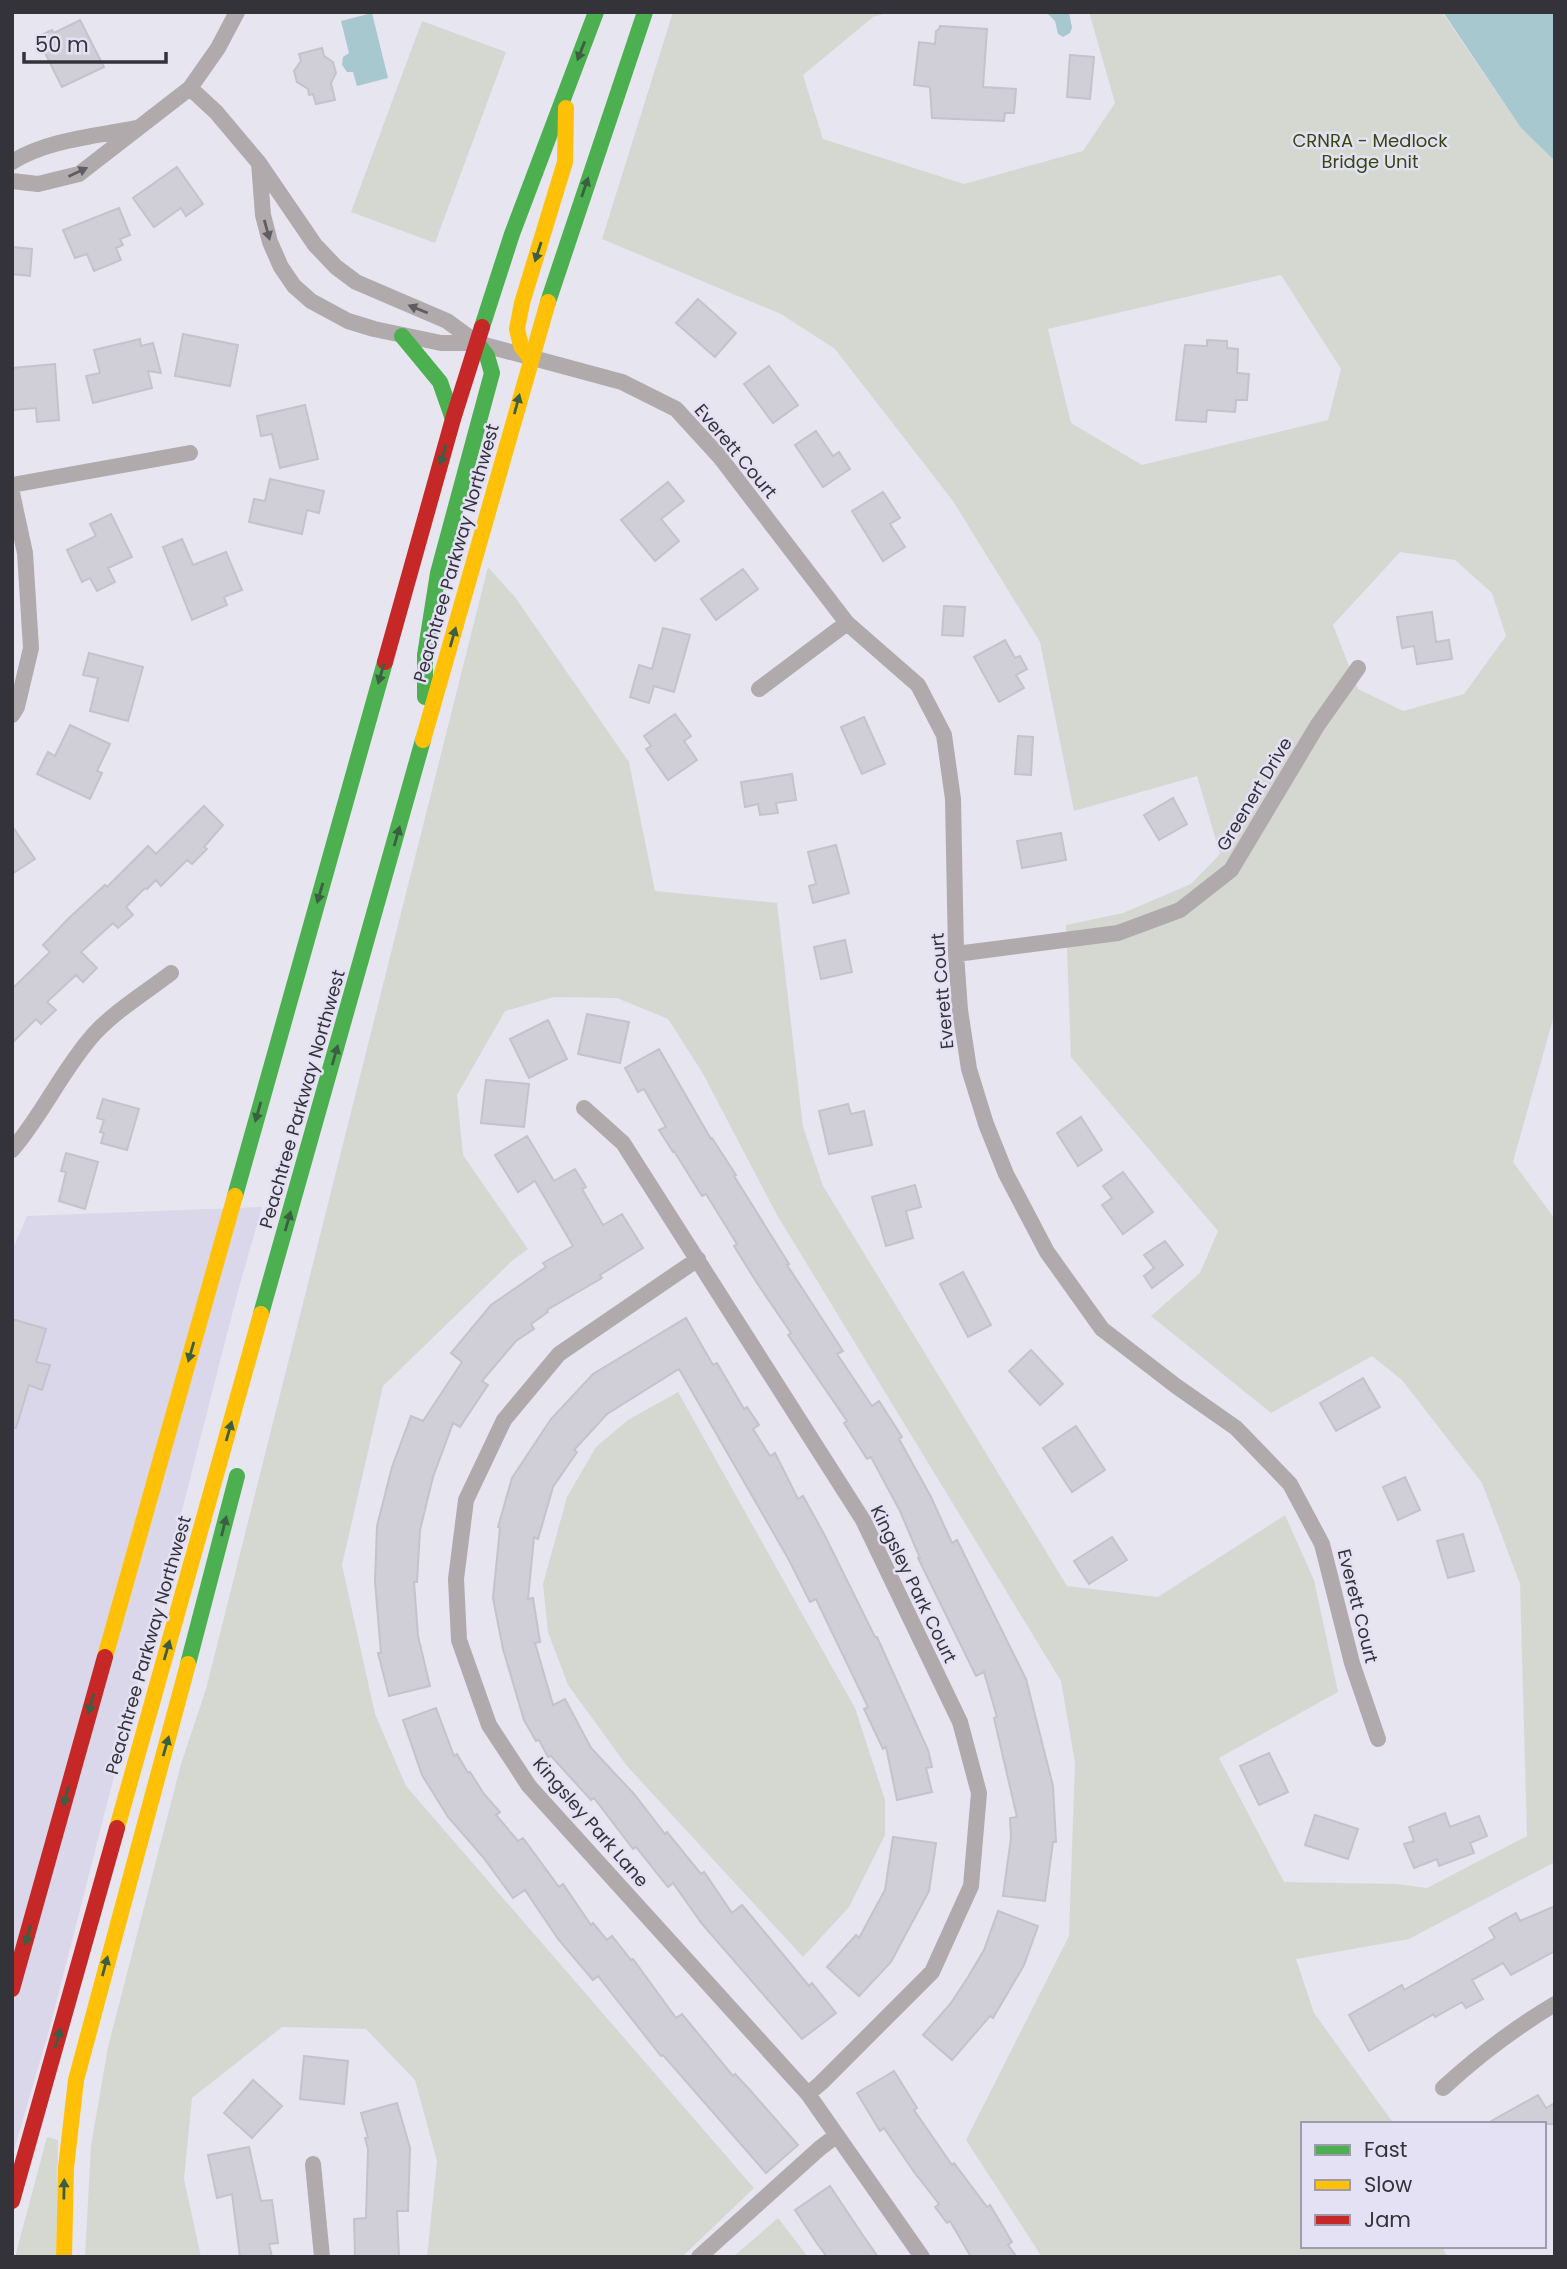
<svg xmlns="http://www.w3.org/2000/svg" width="1567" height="2269" font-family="Poppins,sans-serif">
	<rect width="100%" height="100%" fill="#e7e5f0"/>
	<path fill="#dad7ea" d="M262,1207L238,1291L50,2027L12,2157V1251L27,1216Z"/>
	<path fill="#d4d8d1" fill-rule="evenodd" d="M673,12H891L873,17L803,75L823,139L964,184L1083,151L1115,103L1089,12H1442L1521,128L1555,161V1012L1513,1162L1555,1219V1862L1409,1939L1296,1959L1314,2013L1394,2124H1303V2246H1442L1447,2257H1042L966,2140L1069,1936L1075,1763L1061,1681L777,1215L702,1072L668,1019L617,998L554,997L505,1011L457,1095L463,1155L528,1249L513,1260L383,1386L342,1565L375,1714L406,1786L754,2188L682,2257H427L437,2161L415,2080L366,2029L282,2027L192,2098L184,2179L201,2257H85L91,2146L108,2047L181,1764L206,1689L488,567L515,597L629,762L655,891L777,903L803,1127L823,1186L1067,1586L1158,1597L1285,1515L1314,1580L1338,1692L1219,1758L1284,1882L1396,1884L1427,1888L1527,1836L1520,1584L1482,1483L1402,1380L1372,1356L1271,1413L1151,1316L1200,1273L1218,1231L1071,1057L1066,925L1123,913L1191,884L1220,854L1197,776L1074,811L1040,642L953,501L835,349L781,314L602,239ZM1281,275L1341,369L1328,420L1142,465L1071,423L1048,329ZM1400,552L1455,560L1492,593L1506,636L1464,694L1403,711L1358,689L1333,625Z
		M422,21L506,52L435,243L351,212Z
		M678,1392L855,1708L885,1800V1835L849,1907L803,1957L627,1766L568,1685L548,1632L543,1584L567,1497L596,1447L628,1420Z
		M47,2137L58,2140L56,2257H15Z
		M778,2218L808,2257H733Z"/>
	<path fill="#a8c8d0" d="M1046,12H1069L1072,28L1070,33L1063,37L1058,34L1055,21Z
		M1443,12H1555V161L1521,128Z
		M372,13L388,78L357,86L353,72H347L342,65L343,57L349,53L341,21Z"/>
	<path fill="#d0cfd7" stroke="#c4c2cb" stroke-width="2" d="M80,20L104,67L62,87L37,37L52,30L54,33Z
		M940,26L987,29L983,87L1016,89L1014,113H1005L1004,121L932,118L930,87L914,85L919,42L935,44L936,31L939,29Z
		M322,48L324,56L333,62L336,73L331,83L335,100L316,104L313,94L309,95L308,89L297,82L294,71L301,61L299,54Z
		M1070,55L1094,57L1090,99L1067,97Z
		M177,167L203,204L186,216L181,208L154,227L133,198Z
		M119,208L130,235L120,239L123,245L116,248L121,260L94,271L87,254L75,258L63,230Z
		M12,247L32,249L30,276L12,274Z
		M698,299L736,333L715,357L676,323Z
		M183,334L238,345L230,386L175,376Z
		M140,339L141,346L153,343L161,373L148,371L152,388L93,403L86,376L100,373L94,350Z
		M1207,340L1227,341V348L1238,349L1237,373L1249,374L1247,400H1236L1235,412L1207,410L1206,422L1176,420L1185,345L1207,346Z
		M55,364L59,420L37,422L36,408L12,410V368Z
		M769,366L798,405L773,423L744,384Z
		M305,405L318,459L280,468L272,434L261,436L257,416Z
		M816,431L833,456L839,452L850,469L823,487L795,445Z
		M270,479L324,491L319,513L307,510L302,534L249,522L254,499L265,501Z
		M668,482L684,501L661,519L679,541L655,561L621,520Z
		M883,492L900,518L890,524L905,547L883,561L852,511Z
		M111,514L132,557L108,568L115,582L97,591L90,578L82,582L67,550L96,536L90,524Z
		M182,539L193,565L226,552L242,590L224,597L227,605L192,620L163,547Z
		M743,569L758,589L716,620L701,599Z
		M944,606L965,607L963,636L942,635Z
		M1432,612L1436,642L1449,640L1452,659L1417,664L1414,646L1402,648L1397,617Z
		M663,628L690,635L674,692L654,686L649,703L630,697L639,665L652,669Z
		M1005,640L1015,658L1020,656L1027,669L1016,675L1024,688L999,702L974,657Z
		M89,653L143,667L128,721L90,711L98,678L83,675Z
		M675,714L691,736L684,741L697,760L668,780L646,749L651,746L644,736Z
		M864,717L885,764L862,774L841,727Z
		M70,725L110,744L97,771L102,773L90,799L37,774L48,752L55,756Z
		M1018,736L1033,737L1031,775L1015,774Z
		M792,774L796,800L776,803L778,813L760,815L758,804L745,807L741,782Z
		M1173,798L1187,824L1159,840L1144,815Z
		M204,806L223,825L204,847L207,849L192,864L187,860L161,886L156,880L147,889L145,888L126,907L133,915L118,928L113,923L81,952L97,968L83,982L76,975L47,1002L56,1010L41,1024L36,1019L12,1043V989L50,952L43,945L69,918L105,885L107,887L148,846L156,854Z
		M12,826L35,859L12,874Z
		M1061,833L1066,860L1022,868L1017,841Z
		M836,845L849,893L813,903L809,886L816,884L808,852Z
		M845,940L852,972L821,979L814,947Z
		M587,1014L629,1022L620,1063L578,1054Z
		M548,1020L567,1059L529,1078L510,1039Z
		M659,1049L711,1139L712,1138L736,1175L734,1176L789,1264L787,1265L843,1351L837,1354L872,1406L879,1401L902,1437L899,1439L931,1497L952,1543L957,1540L1026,1679L1053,1786L1056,1842H1053L1045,1901L1003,1896L1011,1838L1010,1818L1017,1817L994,1718L997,1717L984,1672L976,1676L918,1558H920L900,1511L871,1457L867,1459L844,1423L847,1421L788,1335L791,1333L757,1283L734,1246L737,1244L706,1194L702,1196L674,1151L673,1152L659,1130L666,1127L644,1089L638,1092L625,1068Z
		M486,1080L529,1084L524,1127L481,1123Z
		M103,1099L139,1109L127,1150L101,1143L104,1133L100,1132L104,1120L97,1118Z
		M848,1104L851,1114L864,1111L872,1145L829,1154L819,1111Z
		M1081,1117L1102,1150L1078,1166L1057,1133Z
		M527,1136L554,1181L575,1169L586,1187L582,1189L603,1225L622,1214L643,1248L600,1275L602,1278L547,1310L548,1312L531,1324L534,1329L516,1341L482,1381L488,1385L460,1427L453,1423L433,1477L420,1530L417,1582H414L418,1636L430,1686L389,1696L378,1653H381L375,1582L377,1526L392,1467L411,1416L423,1421L462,1362L451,1353L491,1305L546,1267L543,1263L573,1246L535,1181L518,1192L495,1155Z
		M66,1153L98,1162L85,1209L59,1201L66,1172L61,1171Z
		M1123,1172L1153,1212L1123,1234L1102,1205L1112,1198L1103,1186Z
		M915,1185L921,1207L906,1211L913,1238L886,1246L872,1197Z
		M1165,1241L1183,1265L1152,1288L1144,1276L1154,1268L1144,1255Z
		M963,1272L991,1325L968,1337L940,1284Z
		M686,1318L713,1365L717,1363L744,1409L747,1407L759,1425L753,1429L770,1456L775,1453L798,1499L803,1496L824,1534L875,1637H877L928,1750L932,1767L926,1768L932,1792L897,1800L886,1747L883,1749L864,1709L868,1707L816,1599L810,1602L789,1560L679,1369L607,1414L574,1450L577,1452L553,1487L538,1539L534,1537L528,1599L533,1598L540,1642L535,1643L553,1705L565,1699L591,1748L634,1794L665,1834L667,1832L701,1874L704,1872L732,1913L742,1905L809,1986L812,1983L836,2013L802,2039L702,1924L673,1883L668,1887L636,1847L633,1849L594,1798L591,1800L551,1756L548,1757L539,1740L536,1741L524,1720L503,1649L493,1598L500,1528L498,1527L512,1478L551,1419L593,1374Z
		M12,1319L46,1329L36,1362L50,1365L42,1390L29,1385L16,1428H12Z
		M1031,1350L1063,1384L1040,1405L1009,1371Z
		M1363,1378L1380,1407L1336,1431L1320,1403Z
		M1076,1426L1105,1470L1072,1492L1043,1448Z
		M1405,1477L1420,1510L1398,1520L1383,1487Z
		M1463,1534L1474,1571L1448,1578L1437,1541Z
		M1112,1537L1127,1560L1089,1584L1074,1561Z
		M436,1708L454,1756L457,1754L468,1773L470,1772L484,1794L500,1812L496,1815L518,1841L523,1838L559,1887L563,1884L591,1925L593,1923L607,1940L612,1936L631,1960L633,1959L676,2018L682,2014L733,2076L735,2074L749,2089L798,2145L766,2173L663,2055L661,2056L598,1976L593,1980L558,1939L525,1890L513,1898L483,1857L448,1817L422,1775L403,1720Z
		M1269,1753L1288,1792L1259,1805L1240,1766Z
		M1445,1813L1450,1827L1479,1816L1487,1836L1470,1843L1474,1853L1439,1866L1437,1859L1414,1868L1404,1844L1414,1841L1409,1827Z
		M1315,1815L1358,1829L1348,1859L1305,1845Z
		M893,1837L936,1843L929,1891L891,1962L859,1996L827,1967L856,1935L859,1938L885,1890Z
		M1555,1906V1951L1511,1975L1503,1963L1472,1980L1483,1999L1466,2008L1462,2002L1435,2017L1434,2014L1369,2051L1349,2015L1402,1985L1404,1990L1495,1938L1489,1928L1516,1913L1520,1921Z
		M998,1911L1038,1926L1024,1965L993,2018L990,2016L952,2060L923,2035L951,2003L968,1977L984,1950Z
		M304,2056L348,2061L344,2104L300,2099Z
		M894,2071L917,2108L914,2110L952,2165L954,2163L987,2207L990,2205L1012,2242L1008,2245L1017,2257H971L950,2221L947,2223L935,2207L939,2204L914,2172L884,2128L880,2131L857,2093Z
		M253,2080L282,2106L252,2138L224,2113Z
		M1538,2095L1546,2108L1555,2103V2124H1486Z
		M397,2103L410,2148L408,2211H397L399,2257H355L354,2219L366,2218L368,2149L365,2138H368L361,2113Z
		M249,2147L261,2201L272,2200L278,2243L269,2244L272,2257H240L232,2194L217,2198L208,2155Z
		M830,2186L862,2234L878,2257H827L816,2242L795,2210Z"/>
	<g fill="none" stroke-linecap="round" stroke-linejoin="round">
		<path stroke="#b0aaad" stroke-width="16" d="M190,88L216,112L259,163L315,245L336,267L356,282L447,321L477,343
			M12,162C47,140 96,136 136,128
			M259,163L263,215L270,242L281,267L294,286L311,301L348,321L374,329L441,343H477L622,382L676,409L719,456L847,623L918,685L944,735L953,799L956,954L960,1010L969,1069L986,1124L1006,1174L1047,1252L1102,1329L1176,1386L1236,1428L1290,1484L1322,1544L1352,1663L1378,1739
			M12,181L38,184L79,174L190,88L218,48L237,12
			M12,485L190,453
			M12,493L25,553L31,648L17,707L12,715
			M759,689L847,623
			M956,954L1118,933L1180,910L1231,870L1317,726L1358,668
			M584,1108L623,1143L863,1520L960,1722L979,1793L971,1886L932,1972L821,2083L808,2094
			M12,1150C43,1114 62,1070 94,1034C115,1011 146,992 171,973
			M698,1259L559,1354L504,1420L466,1500L456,1579L459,1640L489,1725L529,1786L808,2094L922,2257
			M1443,2088C1479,2055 1513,2029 1555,2004
			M313,2164L322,2257
			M699,2257L820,2148L836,2136"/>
		<path stroke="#4caf50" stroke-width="16" d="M548,302L645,12
			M482,327L512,234L596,12
			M402,336L440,382L453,419
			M425,697V655L438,573L492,373L487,356L477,343
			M235,1196L385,662
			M261,1314L423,740
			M188,1664L237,1476"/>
		<path stroke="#ffc107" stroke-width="16" d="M530,358L521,346L517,329L522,303L565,162L566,108
			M423,740L548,302
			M105,1657L235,1196
			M117,1828L261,1314
			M64,2257L66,2168L76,2080L188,1664"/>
		<path stroke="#c62828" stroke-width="16" d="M385,662L453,419L482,327
			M12,1989L105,1657
			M12,2201L117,1828"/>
	</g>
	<defs><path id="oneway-solid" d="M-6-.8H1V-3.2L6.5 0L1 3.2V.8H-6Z" transform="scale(1.75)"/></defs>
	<g fill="#3c5e42">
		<use href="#oneway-solid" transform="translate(581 51) rotate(111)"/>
		<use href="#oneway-solid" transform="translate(585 187) rotate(-71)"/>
		<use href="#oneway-solid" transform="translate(538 252) rotate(108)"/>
		<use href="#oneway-solid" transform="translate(517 404) rotate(-75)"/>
		<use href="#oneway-solid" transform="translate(443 455) rotate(106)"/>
		<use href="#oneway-solid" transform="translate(453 637) rotate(-74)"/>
		<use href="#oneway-solid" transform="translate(381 674) rotate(106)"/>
		<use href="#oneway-solid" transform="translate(397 836) rotate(-74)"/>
		<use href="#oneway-solid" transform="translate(320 893) rotate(106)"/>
		<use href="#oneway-solid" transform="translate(335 1055) rotate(-74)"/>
		<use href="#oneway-solid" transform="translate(258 1112) rotate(106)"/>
		<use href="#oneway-solid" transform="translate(288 1221) rotate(-74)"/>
		<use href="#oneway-solid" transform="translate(191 1352) rotate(106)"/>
		<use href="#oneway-solid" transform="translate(229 1431) rotate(-74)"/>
		<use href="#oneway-solid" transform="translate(224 1526) rotate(-76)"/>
		<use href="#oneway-solid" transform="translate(167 1650) rotate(-74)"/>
		<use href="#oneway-solid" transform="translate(91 1704) rotate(106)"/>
		<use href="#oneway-solid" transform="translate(166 1746) rotate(-74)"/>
		<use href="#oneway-solid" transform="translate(66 1796) rotate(105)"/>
		<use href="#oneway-solid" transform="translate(28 1935) rotate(105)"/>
		<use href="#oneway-solid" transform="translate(105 1966) rotate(-75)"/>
		<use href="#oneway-solid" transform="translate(58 2038) rotate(-74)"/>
		<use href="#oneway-solid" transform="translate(64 2189) rotate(-89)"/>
	</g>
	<g fill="#5f5d62">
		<use href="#oneway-solid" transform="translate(78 172) rotate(-25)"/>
		<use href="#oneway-solid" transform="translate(267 230) rotate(75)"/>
		<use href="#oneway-solid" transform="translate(418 309) rotate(-158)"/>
	</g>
	<g text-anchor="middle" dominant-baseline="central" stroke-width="5" stroke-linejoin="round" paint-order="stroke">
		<g font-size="18" fill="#36460f" stroke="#e4e1f4">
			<text x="1370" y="140">CRNRA - Medlock<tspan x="1370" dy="21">Bridge Unit</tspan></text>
		</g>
		<g font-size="18" fill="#34333a" stroke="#e4e1f4">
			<text transform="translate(736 451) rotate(50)">Everett Court</text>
			<text transform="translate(456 553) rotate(-74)">Peachtree Parkway Northwest</text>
			<text transform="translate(1254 794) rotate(-59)">Greenert Drive</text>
			<text transform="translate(942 991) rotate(-95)">Everett Court</text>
			<text transform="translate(302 1099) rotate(-74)">Peachtree Parkway Northwest</text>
			<text transform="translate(914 1584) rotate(64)">Kingsley Park Court</text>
			<text transform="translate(1358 1606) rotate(76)">Everett Court</text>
			<text transform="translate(148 1645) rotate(-74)">Peachtree Parkway Northwest</text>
			<text transform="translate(591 1822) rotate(49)">Kingsley Park Lane</text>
		</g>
	</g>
	<rect width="1567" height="2269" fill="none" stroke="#34333a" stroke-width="28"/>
	<rect x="1301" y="2122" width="245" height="126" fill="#e4e1f4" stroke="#9e9baa" stroke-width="2"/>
	<rect x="1315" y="2145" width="35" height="10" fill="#4caf50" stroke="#9e9baa" stroke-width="2"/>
	<text x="1364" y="2157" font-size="21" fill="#34333a">Fast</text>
	<rect x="1315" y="2180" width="35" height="10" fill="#ffc107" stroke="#9e9baa" stroke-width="2"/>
	<text x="1364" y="2192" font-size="21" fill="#34333a">Slow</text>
	<rect x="1315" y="2215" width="35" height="10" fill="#c62828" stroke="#9e9baa" stroke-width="2"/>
	<text x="1364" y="2227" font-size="21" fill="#34333a">Jam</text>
	<path d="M24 52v10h142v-10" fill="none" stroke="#34333a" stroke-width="3.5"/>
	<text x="35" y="52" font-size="21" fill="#34333a" stroke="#e4e1f4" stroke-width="5" paint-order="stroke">50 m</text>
</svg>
